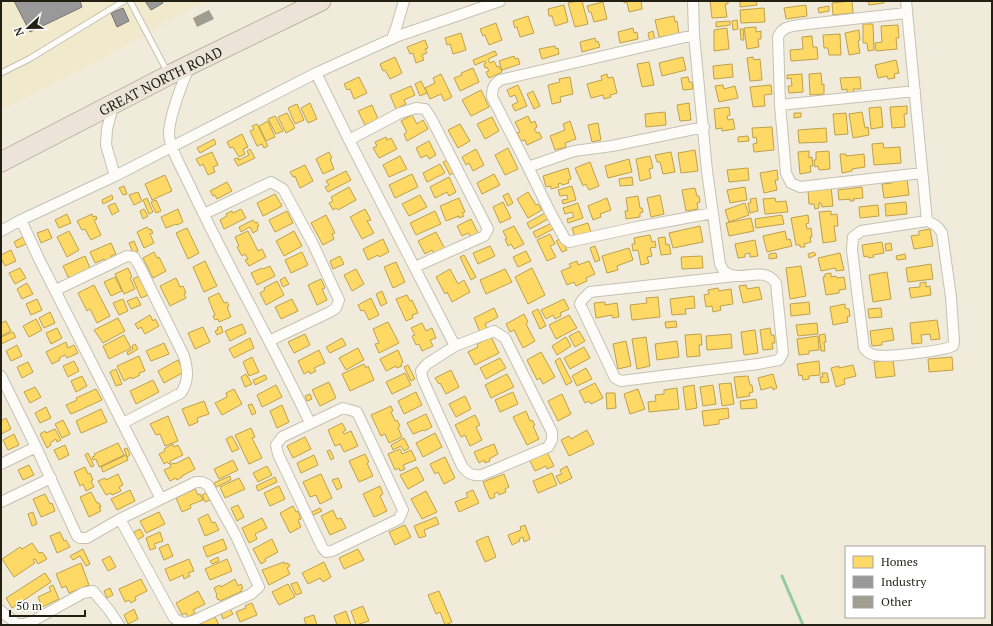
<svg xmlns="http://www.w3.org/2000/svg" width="993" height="626" font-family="'PT Serif',serif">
	<rect width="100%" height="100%" fill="#f0ebda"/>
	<path fill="#f1e9cc" d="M1,1H205L115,51L1,110Z"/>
	<path fill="#ffd966" stroke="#bda14d" d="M578,1H582L588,24L575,27L568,3Z
		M624,1H641L642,9L629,12L627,2L624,3Z
		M710,1H728V4H725L727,17L712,18Z
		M740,1H756L757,5L740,7Z
		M852,1L853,13L833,15L832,3Z
		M868,1H883L884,3L869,5Z
		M603,2L607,19L594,22L591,12H589L587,6Z
		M564,5L568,22L555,26L552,16H549L548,9Z
		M806,5L807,16L786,19L784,8Z
		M829,6V11L819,13L818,8Z
		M764,8L765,22L741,23L740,10Z
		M528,16L534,33L520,37L517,27L515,28L513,21Z
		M674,16L675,22L677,21L679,34L659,37L655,20Z
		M737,20L738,29L733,30L732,21Z
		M730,21V25L716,27V22Z
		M496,23L502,40L489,45L485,35L483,36L480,29Z
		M863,24H873L874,50L868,51L867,43H863Z
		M898,25L899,38H896L897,49L876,51L875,43L882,42L881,26Z
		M756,27V32L761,31V39H758L759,47L747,49L744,28Z
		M633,28L634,33L637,32L638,39L620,43L618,32Z
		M727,28L729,49L714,51V30Z
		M740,29H743L744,40H741Z
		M859,30L860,40L858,41L860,53L849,55L845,33Z
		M653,31L655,40L650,42L648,33Z
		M461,33L466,50L453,54L450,44L447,45L445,38Z
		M840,34L841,55H829L828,48H824L823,35Z
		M812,36L813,47H817L818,59L791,61L790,50L803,49L802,37Z
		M595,38L596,42L598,41L600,47L582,52L580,42Z
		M425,40L428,48L425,49L427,53L422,55L424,60L416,63L413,53L410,54L407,47Z
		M555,46L556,49L558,48L559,54L542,59L539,49Z
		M495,51L497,55L488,59L490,63L494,61L497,67L499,66L502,72L489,78L486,72L489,71L487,67L485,68L484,64L486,63L485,61L475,65L473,60Z
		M514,56L515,59L518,58L520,64L502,70L499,61Z
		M395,57L402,73L390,79L385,70L383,71L380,64Z
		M683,57L686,70L662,76L659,63Z
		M753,57L754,60L760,59L762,80L750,81L747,58Z
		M896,60L899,73L894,74L895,78L888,79L887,76L878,78L875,65Z
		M649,62L654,85L642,87L637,64Z
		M732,64L733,77L714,79L713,66Z
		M473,68L479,82L460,91L454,78L462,75L461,73Z
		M821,73L822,85L824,84V94L810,95L809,74Z
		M441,74L452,97L444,101L441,94L430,99L425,88L435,83L433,78Z
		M607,74L608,78L613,77L617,93L610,95L611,97L604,99L603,95L591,98L587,84L602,80L601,76Z
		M802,74L803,92L789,93L788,86H792L791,78L787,79V75Z
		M359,77L367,93L354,99L350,89L347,90L344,84Z
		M570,77L573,94L560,97L561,102L552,104L548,85L560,82L559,79Z
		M688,77L689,82H692L693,89L683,90L681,78Z
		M860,77L861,89H853L854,92L847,93V89L842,90L840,78Z
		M421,81L427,93L420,96L415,84Z
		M518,85L527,106L515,111L512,105L518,102L515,95L510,97L507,90Z
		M723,85L724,89L735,86L738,98L719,102L715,86Z
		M771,85L772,94L764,95L765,106L753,107L750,87Z
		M411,86L415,95L404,100L406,104L396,109L390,95Z
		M481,90L489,107L471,116L462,100Z
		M533,91L540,106L534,109L527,94Z
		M310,103L317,119L308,123L301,108Z
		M689,103L691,120L680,121L677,105Z
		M297,104L304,120L295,124L288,108Z
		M372,105L378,119L365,125L358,111Z
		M907,106V114H904L905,127L892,128L890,107Z
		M729,107L730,115L727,116L728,120L733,119L735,129L722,131V128L716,129L714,109Z
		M881,107L883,127L871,129L869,108Z
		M665,112L666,125L646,127L645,114Z
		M862,112L865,128L868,127L869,135L853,138L849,114Z
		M287,113L295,128L286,133L278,117Z
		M794,113H801V117L794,118Z
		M846,113L848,134L835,135L833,114Z
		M412,115L417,124L423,120L428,129L407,141L404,134L407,132L401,121Z
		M275,116L283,131L276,134L268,119Z
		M528,116L531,123L535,121L537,127L534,129L537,133L539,132L542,138L527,145L525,140L521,141L517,133L520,132L515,122Z
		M492,117L499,131L485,139L477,124Z
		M268,121L275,137L266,141L259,126Z
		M570,121L576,139L565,143L566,147L555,150L550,136L565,130L563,124Z
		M598,123L601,140L592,142L588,125Z
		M257,124L268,146L264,148L262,144L257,146L250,131L254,129L252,126Z
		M460,124L470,141L458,148L448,130Z
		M772,127L774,150L754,152L753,144L757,143L756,137L753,138L752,128Z
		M826,128L827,142L799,143L798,130Z
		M242,134L248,147L243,149L245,154L239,157L233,147L230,148L227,142Z
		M748,136L749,141L738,142V137Z
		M386,137L387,140L391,138L397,149L379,158L373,148L377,146L375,142Z
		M214,139L216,144L200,153L197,148Z
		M429,141L436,155L429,159L427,155L421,158L416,148Z
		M883,143L884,148L900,147L901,163L874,165L872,144Z
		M508,148L518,169L505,175L495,155Z
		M250,149L255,158L238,166L234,159L238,158L239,160L249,155L247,151Z
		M476,149L484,165L473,171L469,163L466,165L462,157Z
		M695,150L698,171L681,173L678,153Z
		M809,151V158L812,157L813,166H810L811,172L800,174L798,152Z
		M829,151L830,169L819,170L818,166L815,167L814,160H816V152Z
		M212,152L218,165L213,167L215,172L208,175L203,164L200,166L196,159Z
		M329,152L332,158L330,159L334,169L323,174L316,159Z
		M671,152L675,172L663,174L660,162H657L655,155Z
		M840,154H846V156L864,154L865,167L852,169V171L842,173Z
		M400,156L407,169L389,177L383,165Z
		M650,156L653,168L649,169L651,178L640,181L636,159Z
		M629,159L632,172L608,178L605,166Z
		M448,160L455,172L450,175L443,162Z
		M590,162L599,186L589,190L586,184L583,186L575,168Z
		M440,164L445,173L427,182L423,173Z
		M305,165L313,181L300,188L295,176L293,177L290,172Z
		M568,168L571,179L568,180L569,183L562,185L561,183L558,184L559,187L551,189V186L546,187L543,176Z
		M748,168L749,180L729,182L727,170Z
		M777,170L778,180H775L777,190L764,193L760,173Z
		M346,171L351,180L328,192L325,187L329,185L326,181Z
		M412,174L418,187L395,198L389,185Z
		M494,174L500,185L482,194L477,183Z
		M165,175L172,191L152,200L145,184Z
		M449,177L456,192L449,196L447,192L435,198L430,187Z
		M632,177L633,185L620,186L619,179Z
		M907,178L909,195L884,198L882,184L892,183V180Z
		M227,182L232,191L217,199L215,195L213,196L210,191Z
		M124,186L127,194L123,195L119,188Z
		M572,186L576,200L563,204L562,200L568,199L567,195L560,196L558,190Z
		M349,187L356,200L338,210L336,208L333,210L329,203L333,201L331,197Z
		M745,187L747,200L730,203L727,190Z
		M831,187L833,206L822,207L821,203H819V208L815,209L814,204H809L808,190Z
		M862,187L863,198L853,199L854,201H850V199L839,200L838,190Z
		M695,188L697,196H699L700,202L697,203L698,209L686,211L682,190Z
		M138,192L142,201L134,205L129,195Z
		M528,192L536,205L538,204L542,210L528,218L517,199Z
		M508,193L513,203L508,206L503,196Z
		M275,194L282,206L263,216L257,203Z
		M112,195L113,199L103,204L102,200Z
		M420,195L427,207L409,216L402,204Z
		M660,195L664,214L651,217L647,198Z
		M638,196L640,208H642L643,212L640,213V217L626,219L625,211H628L626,198Z
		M147,198L153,212L149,214L143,200Z
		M459,198L465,212L462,213L464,216L459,218V216L446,221L440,206Z
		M607,198L611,210L600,214L601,217L593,220L588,206Z
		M756,198L758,211L750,213L748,203H751L750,199Z
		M775,198L776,202L786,201L788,212L765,214L763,199Z
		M156,200L161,211L156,213L151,202Z
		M503,202L511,218L500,223L493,207Z
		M906,202L907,214L886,216L885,204Z
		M115,203L119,211L112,215L108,206Z
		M578,203L583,218L568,223L567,219L574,217L572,212L565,214L563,208Z
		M745,203L749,215L729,222L725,210Z
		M878,205L879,216L860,218L859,207Z
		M144,209L148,216L143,219L140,211Z
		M178,209L183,222L177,225L176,224L166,228L161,217Z
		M241,209L246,218L224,229L220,220L227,216L226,214L232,211L233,213Z
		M365,209L371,220L367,221L374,233L362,239L350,217Z
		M287,211L293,223L275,232L269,220Z
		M435,211L441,224L416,235L410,223Z
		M831,211V215L837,214L838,226H834L836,241L823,243L819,212Z
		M545,213L548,219L530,229L527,223Z
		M67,214L71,223L59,228L55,220Z
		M92,214L93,217L96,216L97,219L94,220L101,235L91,240L85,229L82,230L77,221Z
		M326,215L335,233L332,234L334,239L323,245L311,223Z
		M782,215L784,224L756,228L755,219Z
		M808,215L809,223L806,224L807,229L811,228L812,237H810L811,242L804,244L805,247H800V245H796L791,218Z
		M751,218L754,231L729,236L726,223Z
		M471,219L478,233L471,237L468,233L462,236L457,226Z
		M253,220L255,223L257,222L259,226L257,227L258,230L253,233L250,227L241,232L239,227Z
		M552,223L555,228L536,238L533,232Z
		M588,223L591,232L575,237L572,228Z
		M514,226L524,244L514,249L511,244L508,246L505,239H507L503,231Z
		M700,226L703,242L673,248L669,233Z
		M147,227L149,230L151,229L153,233L150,234L154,243L144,248L137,232Z
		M187,228L199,253L188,259L176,233Z
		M48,229L52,238L41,243L37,233Z
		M930,229L933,246L914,249L911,236L919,235V231Z
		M69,231L79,250L67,257L57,237Z
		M248,231L258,251L262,249L266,257L249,266L245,260L248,259L245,254L242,256L237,247L239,246L235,237Z
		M294,231L302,246L284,256L276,241Z
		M785,231L787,240L790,239L792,246L767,252L763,236Z
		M436,232L446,251L435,256L432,250L425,254L418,241Z
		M550,234L555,244L550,246L556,257L547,261L537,240Z
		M650,235L652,242L655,241L656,247L650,248L652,256L647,257L649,263L641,265L638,250L633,251L632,244H635L634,238Z
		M23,237L26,244L17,248L14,242Z
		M665,237L666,245L669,244L671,254L661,255L658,238Z
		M561,238L567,250L562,252L556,241Z
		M383,239L389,252L379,257L378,255L368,260L363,249Z
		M755,240L758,256L750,257V253L745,254V257L738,258L735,244Z
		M134,241L138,251L133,253L129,243Z
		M882,242L884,253L873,255L874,257L869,258L868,256L864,257L862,245Z
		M111,243L116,254L111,256L112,259L105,262L104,259L95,263L90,252Z
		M891,243L892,250L886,251L885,244Z
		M490,246L495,256L478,264L473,253Z
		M595,246L600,260L595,262L590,248Z
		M629,248L633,260L617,266L618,270L607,273L602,256Z
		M11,250L16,261L5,266L1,258V255Z
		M526,251L531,261L518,267L513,257Z
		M154,252L157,258L159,257L166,271L153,278L143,258Z
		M302,252L308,265L291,273L285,260Z
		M814,252L816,255L809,258L808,254Z
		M776,253L777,258L769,259V254Z
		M840,253L844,270L836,271L835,268L821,271L818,258Z
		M905,254L906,259L897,260L896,256Z
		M464,255L476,277L471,280L460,257Z
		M85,256L90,268L78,274V275L70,279L69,276L68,277L63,266Z
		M340,256L344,264L333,269L330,261Z
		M702,256L703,268L682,269L681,257Z
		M205,261L217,286L204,292L193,267Z
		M577,261L578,265L589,261L595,274L586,278L587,281L576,286L574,282L567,285L561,271L571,267L569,264Z
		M396,262L405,282L393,288L384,267Z
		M931,264L933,279L908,282L906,268Z
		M270,266L275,276L257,285L251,273L262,268L263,269Z
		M801,266L806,296L790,299L786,268Z
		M20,268L26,278L15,284L9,273Z
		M128,268L132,277L130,278L135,289L124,294L115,274Z
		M532,268L545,295L528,304L515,277Z
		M356,269L364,284L352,291L344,275Z
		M450,269L458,284L464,280L470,292L452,302L447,292L445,294L436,277Z
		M505,269L512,282L486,294L480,280Z
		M887,272L891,299L873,302L869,275Z
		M831,273V277L836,276L837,278L844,277L846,289L839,290V293L826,295L823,277H825V274Z
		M139,276L148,295L141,298L133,279Z
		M115,277L122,291L111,296L104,282Z
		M285,277L289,284L283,287L280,280Z
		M176,278L180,287L183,286L186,293L184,294L186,298L170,306L160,286Z
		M321,279L325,288L322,289L327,300L317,305L308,285Z
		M277,281L284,295L266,305L260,293L265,290L264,288Z
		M926,282V287L930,286L931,295L911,298L909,288L920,287V283Z
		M27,283L33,294L22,299L17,289Z
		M94,285L110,316L97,323L90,309L87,311L78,293Z
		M746,285L747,289L759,287L762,299L743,303L739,286Z
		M718,288L719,291L731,289L733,304L720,306L721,310L713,312L712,306L706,307L704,295L709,294L708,290Z
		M382,291L387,303L381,306L376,294Z
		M219,293L224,303L227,302L229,306L227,307L231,317L219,322L218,319L215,320L213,316L215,315L208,298Z
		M407,295L410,301L412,300L418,313L412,315L413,318L406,321L396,299Z
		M694,296L695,308L685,309L686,314L672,315L670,299Z
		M137,297L141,305L131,309L127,301Z
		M658,297L660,317L632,320L630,305L647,303L646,298Z
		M371,298L379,315L369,320L364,310L361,311L358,305Z
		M37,299L42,310L31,315L26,304Z
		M123,299L128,311L119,315L113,303Z
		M292,299L298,311L281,319L275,307Z
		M564,299L569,309L560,313L561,316L555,319L553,315L546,319L541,310Z
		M605,302V305L617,303L619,317L613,318L612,315L596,318L594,303Z
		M809,302L810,314L791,316L790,304Z
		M845,304V308L849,309L850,316L847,317L848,322L833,325L830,307Z
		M494,308L498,317L485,324L487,328L480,332L474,318Z
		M881,308L882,317L869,318L868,309Z
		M538,309L546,326L540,329L532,312Z
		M50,312L55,323L44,328L39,318Z
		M524,314L528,322L526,324L535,341L523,348L514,330L510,332L506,324Z
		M150,315L153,321L155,319L159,326L145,334L141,327L138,329L135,324Z
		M569,315L577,328L556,339L549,325Z
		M118,318L125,331L103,343L94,330Z
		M36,319L42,330L29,337L23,326Z
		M937,320L940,339L931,340L930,334L921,335L922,343L912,344L910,323Z
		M6,321L11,331L1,336V323Z
		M676,321L677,327L666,328L665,322Z
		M388,322L399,343L379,353L375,344L379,343L373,329Z
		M422,323L426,331L432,328L436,338L430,340L433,346L422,351L419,344L416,345L412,336L415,335L411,328Z
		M817,323L818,334L798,336L796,325Z
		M242,324L246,333L230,341L225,331Z
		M221,326L223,332L217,335L215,331L218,330L217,328Z
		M203,327L210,342L195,349L188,333Z
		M57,328L62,338L51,344L46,333Z
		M770,328L771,335H774L775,343H772L773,349L763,350L760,330Z
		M892,328L894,340L882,342V345L872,346L870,331Z
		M755,330L758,353L744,355L741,332Z
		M579,331L585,341L575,347L569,336Z
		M13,332L16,337L1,344V337Z
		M305,334L310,345L294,353L288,342Z
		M701,334L702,345H699L700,356L687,357L685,335Z
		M731,334L732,348L707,350L706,336Z
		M825,334L826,342H824L825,351H821L819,335Z
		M124,335L131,348L109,359L103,346Z
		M818,336L819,350L809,351V354L799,355L797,339Z
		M491,337L499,353L475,365L468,352L478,347L477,344Z
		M566,337L571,346L557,355L552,346Z
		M646,337L650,366L637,369L632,339Z
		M250,338L254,348L234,358L229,349Z
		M342,338L346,345L330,353L326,347Z
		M626,341L631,366L618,369L613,344Z
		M677,341L679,357L657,360L655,344Z
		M66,342L68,348L74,345L78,353L67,358L65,355L59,358L60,360L52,364L46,352Z
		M164,343L169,354L151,361L146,351Z
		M135,344L138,349L128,355L127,352L133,349L132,346Z
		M17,345L22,356L11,361L6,351Z
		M584,347L590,358L570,369L564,358Z
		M358,348L364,360L346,370L339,358Z
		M319,350L325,363L314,368L316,371L310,374L309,371L304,374L298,361Z
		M398,350L403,362L401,364L402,366L397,368L396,366L386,371L380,359Z
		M541,352L555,377L543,384L540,378L537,380L527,360Z
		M139,356L145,371L139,373L140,375L132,379L131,377L124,381L117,366Z
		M252,357L259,372L249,376L243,362Z
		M952,357L953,370L929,372L928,359Z
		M500,358L506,368L486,379L480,368Z
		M560,358L572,382L566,385L555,361Z
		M178,360L184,372L164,383L158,371Z
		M893,360L895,376L876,378L874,362Z
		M74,361L79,371L68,377L63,366Z
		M819,361L820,375L809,376V379L803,380L802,375L799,376L797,364Z
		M28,362L33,372L22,378L17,367Z
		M364,364L366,368L368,366L374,380L350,391L342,374Z
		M408,365L415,379L411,381L404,367Z
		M853,365L856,376L844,379L845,384L836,387L831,368L839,366V368Z
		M586,368L592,379L577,386L572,376Z
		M116,369L122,384L116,386L110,372Z
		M451,370L459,387L446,394L440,383L439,384L435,378Z
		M405,373L411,385L392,394L386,382Z
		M822,373H827L829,382L821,383L820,377H823Z
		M246,374L252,384L245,387L241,377Z
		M507,374L514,387L491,398L485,385Z
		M773,374L777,388L773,390L772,387L761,390L758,378Z
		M265,375L267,379L255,385L253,380Z
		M82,376L87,386L76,392L71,381Z
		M748,376L750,385H752L753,392L749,393L750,396L737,398L734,377Z
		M153,380L159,392L136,404L130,391Z
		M329,382L336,398L320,406L312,390Z
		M595,383L603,398L591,404L589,401L585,403L579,391Z
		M731,383L734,404L722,406L719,384Z
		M276,385L282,397L262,407L257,395Z
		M694,385L697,408L686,410L683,387Z
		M713,385L716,404L703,406L700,387Z
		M35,387L41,397L30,403L24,392Z
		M677,388L679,409L649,412L648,402L656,401L655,395L664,394V390Z
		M96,389L102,400L71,414L66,405L77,400L76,398Z
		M234,389L242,404L222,415L215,403L227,397L226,393Z
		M638,389L645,409L630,414L624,394Z
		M416,392L422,405L404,414L398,401Z
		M513,392L518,404L500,412L495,400Z
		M606,393H615L616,408L607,409Z
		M310,394L312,399L307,401L305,396Z
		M562,394L571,414L558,421L548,401Z
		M465,396L471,409L456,417L449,404Z
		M756,399L757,408L741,409L740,401Z
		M204,401L209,414L197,418L198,422L189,426L182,409Z
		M252,404L256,413L252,415L248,405Z
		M282,405L289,422L277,428L270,411Z
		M391,406L393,411L391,412L395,421L397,420L400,426L398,428L402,437L389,443L385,434L381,436L371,415Z
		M46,407L51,418L40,423L35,413Z
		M728,408L729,418L719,420V424L704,426L702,411Z
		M101,409L107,422L81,433L76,421Z
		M526,411L530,421L532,420L535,425L533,426L539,439L527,445L513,417Z
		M426,414L432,427L424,431L423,430L413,434L407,423Z
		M475,415L480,425L476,427L482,440L470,446L465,435L461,437L455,425Z
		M168,416L178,441L165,446L160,434L156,435L150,424Z
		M6,418L11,429L1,434V421Z
		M63,420L70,434L62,438L55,424Z
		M342,423L346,430L343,432L344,434L351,431L358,446L344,452L340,444L335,446L328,430Z
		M251,428L255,437L252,438L262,458L249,464L235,435Z
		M55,429L61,440L57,442L56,439L50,443L51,445L47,448L40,434L45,431L46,433Z
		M587,430L594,444L569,456L561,440L569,436L571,439Z
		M435,433L442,447L423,457L416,443Z
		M14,434L19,445L8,450L3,440Z
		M232,436L239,449L232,452L226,439Z
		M305,437L311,449L293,458L287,446Z
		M404,438L409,448L404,451L401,446L393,450L391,445Z
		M118,443L124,455L99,467L96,459L93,460L92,457L95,456L94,454Z
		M173,444L174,447L178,445L183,455L170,461L171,463L169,464L167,462L164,464L159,454L165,451L164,449Z
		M494,444L498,454L489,459L490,461L485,463L484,460L479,463L474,452Z
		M65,445L69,455L59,460L54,450Z
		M127,448L130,455L127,457L124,449Z
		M400,449L402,454L411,450L416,460L403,465L405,469L400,471L399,468L395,470L388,454Z
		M330,450L334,458L331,460L327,451Z
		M546,450L554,466L547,469L546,466L535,471L529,459Z
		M88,453L94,466L91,467L85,455Z
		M365,454L369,462L367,463L373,476L359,482L349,461Z
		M126,455L128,460L103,472L101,467Z
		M314,455L318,465L301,473L297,463Z
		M189,457L195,469L182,476V477L177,480L176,478L170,481L164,470L171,467L170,465L174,463L175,464Z
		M445,457L455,478L444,484L438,472L435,474L430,464Z
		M233,460L238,470L219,479L214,469Z
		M29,465L34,475L23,480L18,470Z
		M267,466L272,475L258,482L253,473Z
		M567,466L572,478L560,484L556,476L562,474L560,470Z
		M85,467L88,474L90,473L93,480L91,481L94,487L86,491L83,484L80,486L74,472Z
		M417,467L424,480L408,489L400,475Z
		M552,473L557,485L538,493L533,481Z
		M118,474L123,485L119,487L121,491L112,495L111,493L106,495L98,481L105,478L106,480Z
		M321,474L332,498L320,504L316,495L310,497L303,482Z
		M504,474L509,487L505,489L506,492L499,495L498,492L494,494L495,497L490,499L483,482Z
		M230,476L231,480L216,487L214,483Z
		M275,477L277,482L258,491L256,486Z
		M239,478L245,489L225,498L220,487Z
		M338,478L342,487L337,490L332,480Z
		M279,486L285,499L270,506L264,493Z
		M380,486L383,494L380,496L387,511L374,517L363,494Z
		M195,489L198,495L200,494L203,500L190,505L191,508L182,512L176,498Z
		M130,490L135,501L117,510L111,499Z
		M473,490L479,503L459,512L455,502L468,497L466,493Z
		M426,491L437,512L422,519L411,499Z
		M91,492L97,503H99L101,507H99L101,511L89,517L80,497Z
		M206,493L210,500L205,502L202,495Z
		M45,494L50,504L52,503L55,511L41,517L33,499Z
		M238,505L244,517L237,521L231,508Z
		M293,506L296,512L298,511L301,519L298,520L301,527L290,533L280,513Z
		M320,508L322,511L313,515L312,512Z
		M333,510L337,519L341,518L346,528L330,535L321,516Z
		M33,512L37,524L32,526L28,514Z
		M159,512L165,524L146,533L140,521Z
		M208,514L212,523L215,522L219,530L205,536L198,519Z
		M436,517L439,524L424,530L426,536L419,538L414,526Z
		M262,518L267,528L255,534L257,539L249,543L242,528Z
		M405,525L411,537L395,545L389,532Z
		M525,525L530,539L524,542L523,537L519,539L520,541L512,545L508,535L521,530L520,527Z
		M140,529L144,536L137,540L134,532Z
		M60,532L64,541L66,540L70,547L57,553L50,536Z
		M160,532L163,541L154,544L156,548L150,550L146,538Z
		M488,536L496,557L485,562L476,541Z
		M223,539L227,549L207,557L203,547Z
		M272,539L278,552L265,559L266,561L261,564L253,549Z
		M32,543L39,553L42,552L47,559L38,564L35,559L33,560L35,563L14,577L2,559L20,547L22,549Z
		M168,544L173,556L164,560L159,548Z
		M83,549L90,564L86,566L80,556L73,560L70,556Z
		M358,549L364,560L344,569L339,558Z
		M110,556L116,567L108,571L102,560Z
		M218,557L219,561L212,564L210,561Z
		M189,559L194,571L188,573L190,576L184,579L183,575L170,581L165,569Z
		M227,559L232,571L210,580L205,569Z
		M284,562L285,564L288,563L290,566L287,568L290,574L269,585L262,570Z
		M324,562L331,577L323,582L320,578L308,584L302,573Z
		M81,563L89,585L69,593L66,586L62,588L56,574Z
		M45,573L51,582L12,608L6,598Z
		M141,579L147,591L135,597L136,600L131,603L129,600L125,602L119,589Z
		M235,579L238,586L241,584L243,588L241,589L242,591L220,601L219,599L218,600L216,596L217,595L214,588L220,585L221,587Z
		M297,582L302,593L296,595L291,584Z
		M288,584L295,597L279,605L272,592Z
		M53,585L59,599L42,607L38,597L51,591L49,587Z
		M110,588L113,595L107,598L104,591Z
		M198,591L205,604L193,610L195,613L188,617L186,613L182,615L176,603Z
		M439,591L452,622L445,625L440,612L436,614L428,595Z
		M252,603L257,615L240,622L236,612L246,608L245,606Z
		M363,606L369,621L356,625L351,611Z
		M134,609L138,619L128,624L124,615Z
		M230,609L233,614L223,619L221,613Z
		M346,611L351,625H337L334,616Z
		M314,615L317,625H306L304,618Z
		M215,617L219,625H201L200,624Z"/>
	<path fill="#999" stroke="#757471" d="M14,1H80L82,7L30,32Z
		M145,1H162L163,3L151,10Z
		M123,8L129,21L117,27L111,13Z"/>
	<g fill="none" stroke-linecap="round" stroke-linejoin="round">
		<path stroke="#94cc9e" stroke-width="3" d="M782,576L803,625"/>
	</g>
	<path fill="#9f9e91" d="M209,10L214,19L197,27L193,18Z"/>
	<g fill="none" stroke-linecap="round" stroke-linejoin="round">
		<g stroke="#c5c2b4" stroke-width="7">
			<path id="lane" d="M130,1L168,73
				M1,73L29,59L124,1"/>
		</g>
		<g stroke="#c5c2b4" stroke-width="12">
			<path id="street" d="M693,1L694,35L707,171L720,264C721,266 723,270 725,272C741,284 762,264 776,283L783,353L779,360L758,364L621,381L615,378L580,304L582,300L590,292L735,276
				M906,1L927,221
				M906,13L799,25C789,27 782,27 778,37L780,105L786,173L791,183L800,187L922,173
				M694,35L500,80C493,85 492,89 492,97L528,167L574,151L612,146L704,127
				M392,39L397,25L404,1
				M189,67C182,84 169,116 169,134C169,148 186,176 192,190C229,269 273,344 310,423
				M316,73L349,140L455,346
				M114,103L107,129L106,145L115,176
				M780,105L915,91
				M349,140L400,113L416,108L425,109L431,118L488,229L484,236L415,267
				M528,167L550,212L565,239L569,242L637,227L713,213
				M204,214L271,182L283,189L313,244L339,300L336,308L330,312L269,341
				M21,220L39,259L161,499L196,482H202L208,485L236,536L259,587L251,594L193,621C185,624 181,623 174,618L120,519
				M927,221C934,224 938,226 942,233L951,297L954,341L953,346C943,351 885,358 874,355C869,354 867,352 864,348L852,250L853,237L861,231Z
				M1,231L21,220L115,176L316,73L398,36L500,1
				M56,290L127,256L134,257L140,267L184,356C188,370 189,381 181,393L123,423
				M494,331L505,338L552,432V440L548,447L482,475C472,476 468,474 462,466L423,380L421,371L427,364L455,346Z
				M1,376L36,447L77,536L80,538H87L120,519L161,499
				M343,408L357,412L403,510L399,519L332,551L326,552L322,547L278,454L276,445L282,437Z
				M1,464L36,447
				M1,502L51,478
				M1,611L17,624H24L33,621L83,593L93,591L109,610L119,625"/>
		</g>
		<g stroke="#bcb2a0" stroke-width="21">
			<g id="highway">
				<path id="s1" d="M1,162L169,75L321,1"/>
			</g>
		</g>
		<use href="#lane" stroke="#fdfcf9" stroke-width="5"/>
		<use href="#street" stroke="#fdfcf9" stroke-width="10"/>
		<use href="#highway" stroke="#ede4d9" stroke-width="19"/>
	</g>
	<g text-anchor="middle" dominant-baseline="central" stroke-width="4" stroke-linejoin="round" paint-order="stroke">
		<g font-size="14" fill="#221f13" stroke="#fff">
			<text stroke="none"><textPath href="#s1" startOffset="179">GREAT NORTH ROAD</textPath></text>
		</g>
	</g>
	<rect width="993" height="626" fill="none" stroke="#221f13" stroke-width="4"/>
	<rect x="845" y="546" width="140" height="72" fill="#ffffff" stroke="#a7a5a1"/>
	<rect x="853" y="556" width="20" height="12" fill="#ffd966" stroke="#a7a5a1"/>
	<text x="881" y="566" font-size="12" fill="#221f13">Homes</text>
	<rect x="853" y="576" width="20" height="12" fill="#999999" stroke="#a7a5a1"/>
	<text x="881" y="586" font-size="12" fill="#221f13">Industry</text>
	<rect x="853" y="596" width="20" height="12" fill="#9f9e91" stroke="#a7a5a1"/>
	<text x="881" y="606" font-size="12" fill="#221f13">Other</text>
	<g transform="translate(28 28) rotate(248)" stroke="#ffffff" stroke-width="3" paint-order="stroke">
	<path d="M0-3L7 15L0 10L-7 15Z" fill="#221f13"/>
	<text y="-6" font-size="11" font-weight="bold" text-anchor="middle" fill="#221f13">N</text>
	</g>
	<path d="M10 610v6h75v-6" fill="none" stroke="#221f13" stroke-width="2"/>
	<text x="16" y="610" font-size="12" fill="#221f13" stroke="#ffffff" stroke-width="3" paint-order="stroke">50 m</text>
</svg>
